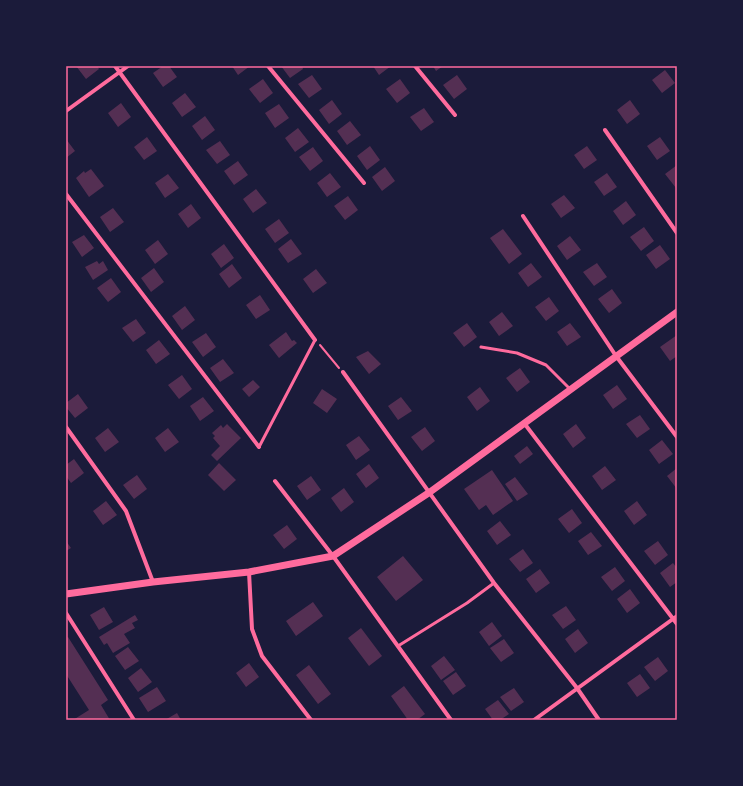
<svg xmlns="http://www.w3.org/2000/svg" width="743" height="786" font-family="'Noto Sans',sans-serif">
	<rect width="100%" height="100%" fill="#1b1b3a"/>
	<path fill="#542f53" d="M76,66H97L99,69L86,79Z
		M163,66H169L177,77L163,87L153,73Z
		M232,66H250L238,75Z
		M281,66H302L303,69L290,78Z
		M373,66H391L379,75Z
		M433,66H443L436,71Z
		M665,70L675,83L662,93L652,80Z
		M312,75L322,89L309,98L298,84Z
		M457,75L467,89L454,99L443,85Z
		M263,79L273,93L260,103L249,89Z
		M400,79L410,93L397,103L386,89Z
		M185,93L196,107L182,117L172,103Z
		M332,100L342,114L329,124L319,110Z
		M630,100L640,114L627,124L617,110Z
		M121,103L131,117L118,127L108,113Z
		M279,104L289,118L275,128L265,113Z
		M424,108L434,122L421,131L410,117Z
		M205,116L215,130L202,140L192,126Z
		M350,121L361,135L347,145L337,131Z
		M298,128L309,142L295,152L285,138Z
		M147,137L157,151L144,160L134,147Z
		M660,137L670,151L657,160L647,146Z
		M66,139L75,151L66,158Z
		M220,141L230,155L217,164L206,150Z
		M370,146L380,160L367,170L357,156Z
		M587,146L597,160L584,169L574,155Z
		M313,147L323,161L310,171L299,157Z
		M238,161L248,175L234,185L224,171Z
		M677,165V187L676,188L665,174Z
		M385,167L395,181L382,191L372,177Z
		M91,169L104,186L89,197L76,178L84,171L85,173Z
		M330,173L341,187L327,197L317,183Z
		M607,173L617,187L604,196L594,182Z
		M168,174L179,188L165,198L155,183Z
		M256,189L267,203L253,213L243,199Z
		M564,195L575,208L561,218L551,204Z
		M348,196L358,210L345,220L334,206Z
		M626,201L636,215L623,225L613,211Z
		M191,204L201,218L188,228L178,214Z
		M113,208L124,222L110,232L100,217Z
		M279,219L289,233L275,243L265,229Z
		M644,227L654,241L641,251L630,237Z
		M503,229L522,254L509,264L490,238Z
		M84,235L94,248L82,257L72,242Z
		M570,236L581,250L567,260L557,246Z
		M291,239L302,254L288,263L278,249Z
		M158,240L168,254L155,264L145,250Z
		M224,244L234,258L221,268L211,254Z
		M660,245L670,259L656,269L646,255Z
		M97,261L99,264L103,261L108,270L93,280L85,267Z
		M531,263L542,277L528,287L518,273Z
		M597,263L607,277L594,286L583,272Z
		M232,264L242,278L229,288L219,274Z
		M154,268L164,282L151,292L141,278Z
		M316,269L327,283L313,293L303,279Z
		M111,278L121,292L108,302L97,288Z
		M612,289L622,303L609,313L598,299Z
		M260,295L270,310L256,319L246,305Z
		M549,297L559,311L546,321L535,307Z
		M185,306L195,320L182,330L172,316Z
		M502,312L513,326L499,336L489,322Z
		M136,319L146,333L133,342L122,328Z
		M467,323L477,337L464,347L453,333Z
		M570,323L581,337L567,346L557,332Z
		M286,332L292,341L294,340L297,343L279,358L269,345Z
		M206,333L216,347L203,357L192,342Z
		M677,335V356L670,361L660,347Z
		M159,340L170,354L156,364L146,350Z
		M368,351L381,364L369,374L356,357Z
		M223,359L234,373L220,382L210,368Z
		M520,368L530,382L517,392L506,378Z
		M182,375L192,389L179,399L168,385Z
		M253,380L260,387L249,397L242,389Z
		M617,385L627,399L613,409L603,395Z
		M480,387L490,401L477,411L467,397Z
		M322,389L337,399L327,413L313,403Z
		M78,394L88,408L75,418L66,407V403Z
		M203,397L214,411L200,421L190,406Z
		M401,397L412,411L398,420L388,406Z
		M640,415L650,429L637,438L626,424Z
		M227,424L241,438L217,461L211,455L220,446L213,438L215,436L212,433L221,425L223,428Z
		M576,424L586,438L573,448L563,434Z
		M425,427L435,441L422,451L411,437Z
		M108,428L119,442L105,452L95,438Z
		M168,428L179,442L165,452L155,438Z
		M359,436L370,450L356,460L346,445Z
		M662,440L673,454L659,464L649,450Z
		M527,446L533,454L520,464L514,456Z
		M74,459L84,473L71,483L66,476V465Z
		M219,463L236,480L224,491L208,475Z
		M369,464L379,478L366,488L356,474Z
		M605,466L616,480L602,490L592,476Z
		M677,468V489L667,476Z
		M492,470L513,501L493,515L486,505L479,510L464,489Z
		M137,475L147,489L134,499L123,485Z
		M311,476L321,490L307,500L297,486Z
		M515,477L528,494L517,501L505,484Z
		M344,488L354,502L341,512L331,498Z
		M106,501L117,515L103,525L93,511Z
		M637,501L647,515L634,525L624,511Z
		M572,509L582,523L569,533L558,519Z
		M500,521L511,535L497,545L487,531Z
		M287,525L297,539L284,549L273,535Z
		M591,532L602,546L588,555L578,541Z
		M66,541L71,548L66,551Z
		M658,541L668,555L655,565L644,551Z
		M523,549L533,563L520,572L509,559Z
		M403,556L423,580L396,601L377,577Z
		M673,563L677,568V582L670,587L660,573Z
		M615,567L625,581L612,591L601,577Z
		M540,569L550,583L536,593L526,579Z
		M630,589L640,603L627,613L617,599Z
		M313,602L323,616L296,636L286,621Z
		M566,606L576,620L563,629L552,615Z
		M104,607L113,622L99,630L90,615Z
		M135,615L138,620L132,623L135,628L124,634L130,643L113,653L107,643L104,645L99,637Z
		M492,622L502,636L489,646L479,632Z
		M361,628L382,656L369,666L348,638Z
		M578,629L588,643L575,653L565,639Z
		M68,637L108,700L101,705L110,720H73L89,710L66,674V638Z
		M504,639L514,653L501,662L490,648Z
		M128,647L139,661L125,670L115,656Z
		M444,656L455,670L441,680L431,666Z
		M658,657L668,671L655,681L644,667Z
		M249,663L259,677L246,687L236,673Z
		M309,665L331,694L318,704L296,675Z
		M141,668L152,682L138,692L128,678Z
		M456,672L466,686L453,695L443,681Z
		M640,674L650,688L637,697L627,683Z
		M404,686L425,714L417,720H408L391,696Z
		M157,687L166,701L148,712L139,698Z
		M514,688L524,702L511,711L500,697Z
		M498,700L509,714L500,720H493L485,709Z
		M177,713L181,720H165Z"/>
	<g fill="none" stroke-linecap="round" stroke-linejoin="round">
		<path stroke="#ff6b9d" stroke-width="2" d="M320,345L339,368"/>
		<path stroke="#ff6b9d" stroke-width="3" d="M481,347L517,353L546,365L570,389
			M259,447L315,340
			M398,646L467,603L494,583"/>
		<path stroke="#ff6b9d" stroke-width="4" d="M115,66L315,340
			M268,66L364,183
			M415,66L455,115
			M66,111L128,66
			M605,130L677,233
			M66,194L259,447
			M523,216L616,356L677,437
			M343,372L494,583L577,688L599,720
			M524,423L677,624
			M66,427L126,511L153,582
			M275,481L333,556L451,720
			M249,572L252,629L262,656L311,720
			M66,613L134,720
			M534,720L677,616"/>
		<path stroke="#ff6b9d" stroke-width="7" d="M66,594L153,582L249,572L333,556L430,492L677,312"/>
	</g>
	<rect width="743" height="786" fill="none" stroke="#1b1b3a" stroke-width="134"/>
	<rect x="67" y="67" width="609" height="652" fill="none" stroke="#ff6b9d" stroke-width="1.5"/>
</svg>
